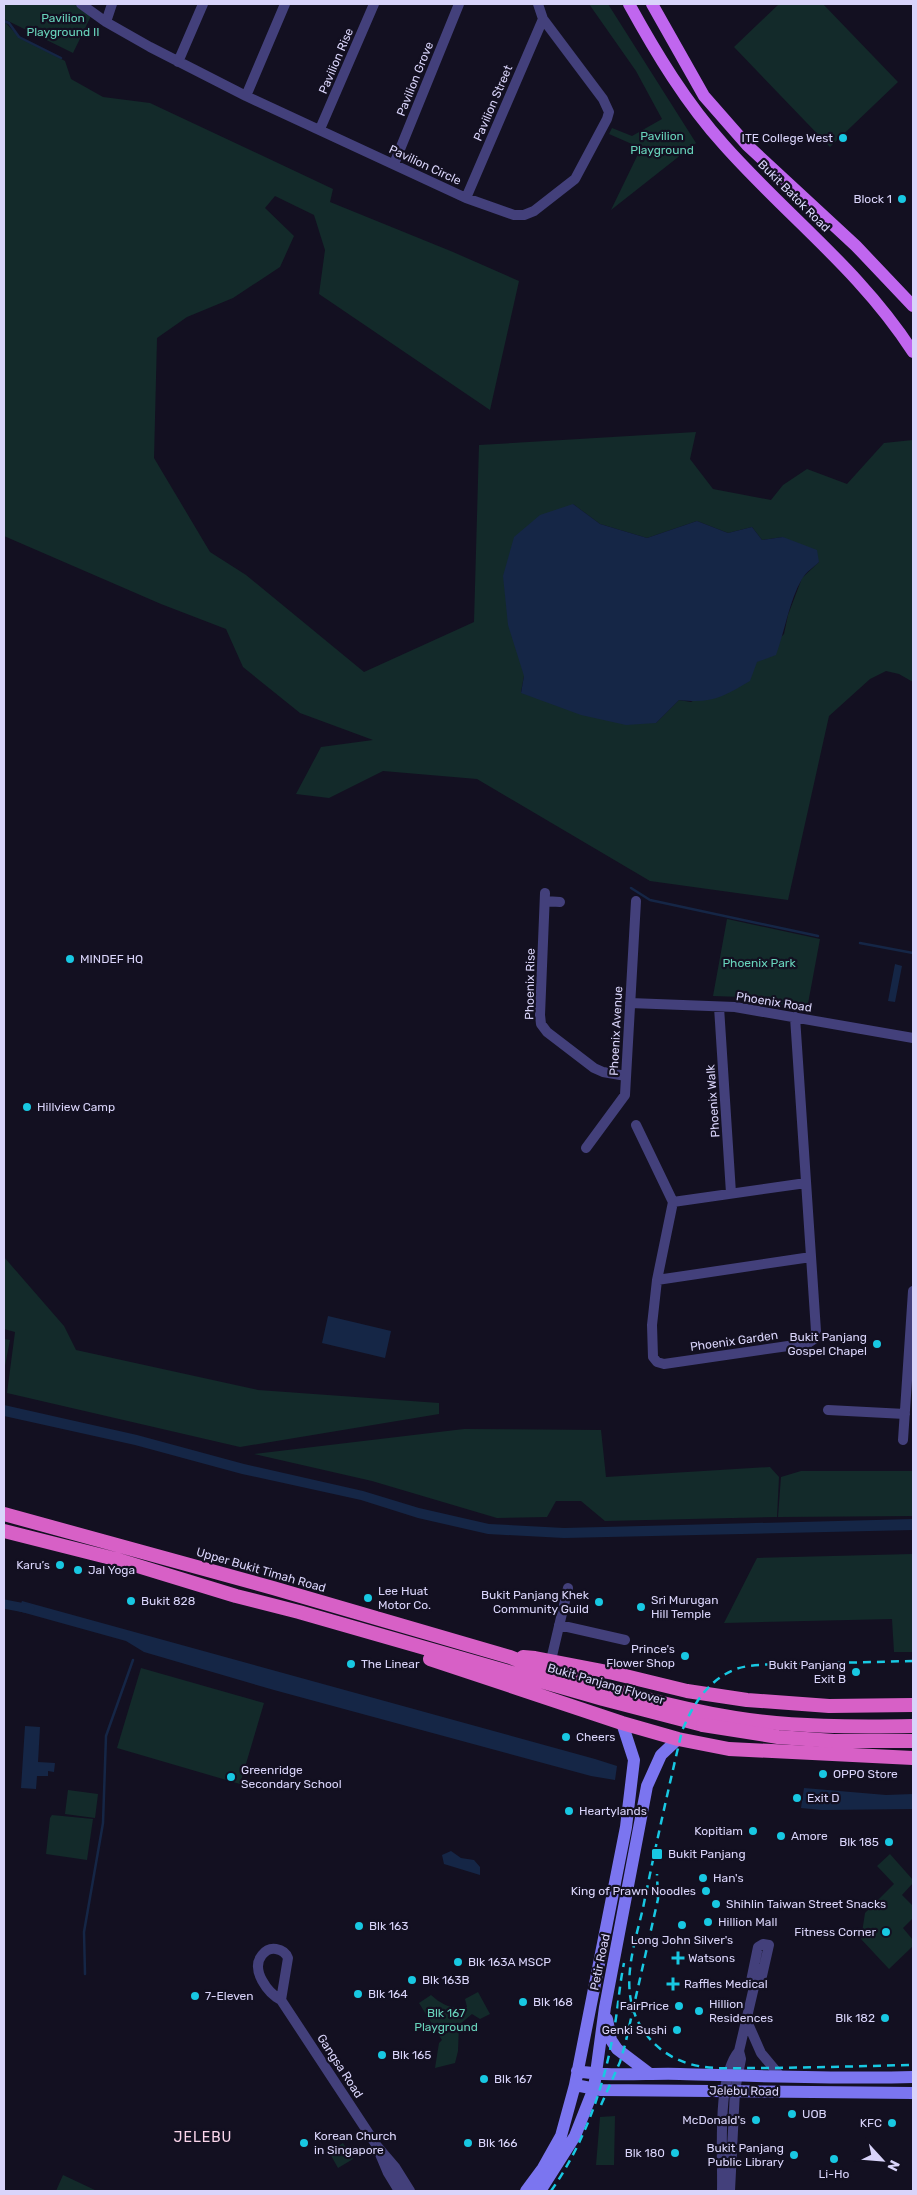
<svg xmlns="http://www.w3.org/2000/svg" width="917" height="2195" font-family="Rubik,sans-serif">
	<rect width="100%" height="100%" fill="#131021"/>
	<path fill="#132a2a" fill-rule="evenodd" d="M4,4H74L91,16L73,53L4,19Z
		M589,4H608L696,143L611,210L641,148L609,134L612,128L632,136L662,119L636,71Z
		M779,4H823L898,82L830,147L734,47Z
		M4,21L19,37L65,61L71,79L103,97L150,103L333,189L330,202L453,252L519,281L490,410L319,294L325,250L314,215L275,196L265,208L294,236L280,267L233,298L187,317L157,338L154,458L210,552L246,575L364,672L474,622L479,445L696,432L690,459L713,489L771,500L783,485L807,469L847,484L884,443L913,440V682L899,674L886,671L870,679L829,716L788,900L650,881L477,779L383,771L329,798L296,794L321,747L373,740L300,713L243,667L226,629L161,604L4,536ZM573,504L600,524L647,538L697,521L728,533L752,527L762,540L783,537L819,562L802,578L788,615L784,634L757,662L691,702L679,700L656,723L521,692L524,676Z
		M727,919L820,939L807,1009L742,997L713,996Z
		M4,1257L64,1326L76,1350L258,1390L439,1403V1414L240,1447L7,1393L15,1332L4,1329Z
		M4,1339L10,1340L4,1371Z
		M464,1429L601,1430L606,1477L770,1467L779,1477L777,1517L605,1521L581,1501H556L547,1517L497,1518L372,1481L254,1454Z
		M801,1471H913V1516L778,1517L781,1477Z
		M913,1554V1652H894L892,1619L724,1623L757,1558Z
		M141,1668L264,1703L240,1784L117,1748Z
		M68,1790L98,1794L95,1818L65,1814Z
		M52,1815L93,1819L87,1860L46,1854L50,1818Z
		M890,1854L913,1880V1883L902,1895L913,1906V1918L903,1928L913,1940V1946L889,1969L861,1939L865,1913L894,1884L877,1866Z
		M478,1992L490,2014L480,2019L472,2014L459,2025L458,2051L455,2063L435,2068L439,2043L442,2040L419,2003L431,1995C442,2005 453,2010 467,2007L465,1999Z
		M615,2116L614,2165H596L600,2117Z
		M343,2143L353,2159L338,2168L329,2152Z
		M63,2175L97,2191H56Z"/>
	<path fill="#152646" d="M573,504L600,524L647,538L697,521L728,533L752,527L762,540L783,537L817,550L819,562C814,567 806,572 802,579C789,601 785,631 776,655L757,662L750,681C723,697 711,704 679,700L656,723L626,725L581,715L521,693L524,676L508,625L503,576L514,537L540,515Z
		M895,964L902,966L895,1002L888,1001Z
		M328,1316L391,1331L385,1358L322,1343Z
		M4,1405L137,1435L244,1464L363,1491L419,1508L489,1524L564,1528L913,1519V1530L564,1538L488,1534L418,1518L361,1500L242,1474L135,1445L4,1416Z
		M22,1601L595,1759L617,1766L615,1780L591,1776L274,1690L144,1652L126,1641L18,1611Z
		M25,1726L40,1727L38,1762L55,1763L54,1772L48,1771V1776H37L36,1789L21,1788Z
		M804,1788L886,1795L913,1794V1809L822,1810L801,1808Z
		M451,1851L461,1858L474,1860L480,1867V1875L444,1864L442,1855Z"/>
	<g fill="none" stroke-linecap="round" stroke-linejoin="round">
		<path stroke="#152646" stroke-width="2.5" d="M4,21L9,23L19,37L61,58
			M631,888L650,900L818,936
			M860,943L913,953
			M85,1974L84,1932L103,1823L106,1736L133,1660"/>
		<path stroke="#152646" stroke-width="9" d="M4,1604L30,1609"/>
		<path stroke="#43407b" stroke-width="10" d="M81,4L106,22L150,47L246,96L466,198L514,215H524L534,211L575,179L607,119L609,112L603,99L543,19L538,4
			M106,22L112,4
			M178,62L203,4
			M246,96L285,4
			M320,129L374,4
			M394,164L459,4
			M466,198L543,19
			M545,893L540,1015L541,1024L547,1032L594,1068L603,1072L626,1076
			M545,901L560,902
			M630,1003L735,1007L913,1038
			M719,1007L731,1193
			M636,1125L673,1202L657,1280L652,1325L653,1357L657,1362L664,1364L788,1346L808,1343L814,1339L816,1331L795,1017
			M586,1148L625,1095L636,901
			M673,1202L806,1183
			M657,1280L811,1257
			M828,1410L905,1414
			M903,1440L913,1291
			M559,1625L625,1640
			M551,1660L568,1588
			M281,2000L288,1958C286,1953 282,1950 276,1949C270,1948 266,1950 262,1955C250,1970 268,1993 281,2000L377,2146L395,2167L410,2191
			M746,2019L761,2053L781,2077
			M380,2154L388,2173L399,2191
			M722,2191C723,2155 716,2078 739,2051
			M730,2191L735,2090L741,2059L739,2051L754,1987L762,1976L769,1945L763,1944L758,1947L751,1981L754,1987"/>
		<path stroke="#7b75f0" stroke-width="12" d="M607,2019L611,2040L617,2049L650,2074
			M577,2071C611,2077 646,2073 680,2074C758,2076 836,2079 913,2077
			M575,2085L601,2090L913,2093
			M526,2191L543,2168L561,2136L575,2085L626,1827L634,1760L622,1723
			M540,2191L575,2136L594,2088L605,2007L647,1786L661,1755L678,1739"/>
		<path stroke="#c066ef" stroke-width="12" d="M629,4C656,53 686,103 724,145C788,217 860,270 913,352
			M652,4L704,96L747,145L856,246L913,306"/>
		<path stroke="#d760c6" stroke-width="14" d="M4,1514L273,1588L510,1657L533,1666C599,1686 666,1707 735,1718C793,1727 854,1727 913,1726
			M4,1531L115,1559L236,1596L299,1612L603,1699L703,1725
			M523,1657L535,1658L613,1673L687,1691L747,1700L829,1706L913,1705
			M430,1659L622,1723L678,1739L729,1749L913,1758"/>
		<path stroke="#18c8e2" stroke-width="2.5" stroke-dasharray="8 6" stroke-linecap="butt" d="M913,1661C873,1662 834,1663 794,1664C775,1665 754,1663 736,1669C708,1680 693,1704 682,1731C668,1790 655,1849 643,1908C636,1938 625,1971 631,2001C637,2032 661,2056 690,2064C711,2070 733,2068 754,2068C807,2068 860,2066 913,2065
			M601,2105L620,2062L625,2045L658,1899L657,1874
			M551,2191C583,2145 603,2091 613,2035C618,2011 619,1987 624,1963"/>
		<path stroke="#d760c6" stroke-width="14" d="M703,1725L778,1737L834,1741H913"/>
	</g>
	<g fill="#18c8e2" stroke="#131021" stroke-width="2">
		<circle cx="843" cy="138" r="5"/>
		<circle cx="902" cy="199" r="5"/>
		<circle cx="70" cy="959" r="5"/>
		<circle cx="27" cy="1107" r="5"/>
		<circle cx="877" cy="1344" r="5"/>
		<circle cx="60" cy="1565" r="5"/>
		<circle cx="78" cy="1570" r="5"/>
		<circle cx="368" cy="1598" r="5"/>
		<circle cx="131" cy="1601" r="5"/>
		<circle cx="599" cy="1602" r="5"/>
		<circle cx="641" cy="1607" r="5"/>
		<circle cx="685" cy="1656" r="5"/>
		<circle cx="351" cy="1664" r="5"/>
		<circle cx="856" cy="1672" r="5"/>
		<circle cx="566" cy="1737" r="5"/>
		<circle cx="823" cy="1774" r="5"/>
		<circle cx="231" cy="1777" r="5"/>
		<circle cx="797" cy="1798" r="5"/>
		<circle cx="569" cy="1811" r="5"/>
		<circle cx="753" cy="1831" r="5"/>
		<circle cx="781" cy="1836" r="5"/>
		<circle cx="889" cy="1842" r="5"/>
		<rect x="651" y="1848" width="12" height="12" rx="2.5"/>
		<circle cx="703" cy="1878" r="5"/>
		<circle cx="706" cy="1891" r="5"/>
		<circle cx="716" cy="1904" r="5"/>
		<circle cx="708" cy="1922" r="5"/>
		<circle cx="682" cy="1925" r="5"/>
		<circle cx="359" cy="1926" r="5"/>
		<circle cx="886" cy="1932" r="5"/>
		<path d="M675.5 1950.5h5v5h5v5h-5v5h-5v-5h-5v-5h5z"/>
		<circle cx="458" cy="1962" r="5"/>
		<circle cx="412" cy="1980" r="5"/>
		<path d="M670.5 1976.5h5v5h5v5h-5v5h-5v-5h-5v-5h5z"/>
		<circle cx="358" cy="1994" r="5"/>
		<circle cx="195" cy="1996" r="5"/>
		<circle cx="523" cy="2002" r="5"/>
		<circle cx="679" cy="2006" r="5"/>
		<circle cx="699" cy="2011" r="5"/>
		<circle cx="885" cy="2018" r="5"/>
		<circle cx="677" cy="2030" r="5"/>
		<circle cx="382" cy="2055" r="5"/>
		<circle cx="484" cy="2079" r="5"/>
		<circle cx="792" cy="2114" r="5"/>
		<circle cx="756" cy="2120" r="5"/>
		<circle cx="892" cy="2123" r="5"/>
		<circle cx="304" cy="2143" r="5"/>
		<circle cx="468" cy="2143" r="5"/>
		<circle cx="675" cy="2153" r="5"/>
		<circle cx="794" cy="2155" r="5"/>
		<circle cx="834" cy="2159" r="5"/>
	</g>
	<g text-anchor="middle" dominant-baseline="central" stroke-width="4.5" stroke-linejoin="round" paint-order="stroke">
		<g font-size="12" fill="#68d3bb" stroke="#131021">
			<text x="63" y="18">Pavilion<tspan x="63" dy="14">Playground II</tspan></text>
			<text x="662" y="136">Pavilion<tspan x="662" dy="14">Playground</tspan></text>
			<text x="759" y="963">Phoenix Park</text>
			<text x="446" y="2013">Blk 167<tspan x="446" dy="14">Playground</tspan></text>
		</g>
		<g font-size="12" fill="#d9d4fa" stroke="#131021">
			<text transform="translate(336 61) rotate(-67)">Pavilion Rise</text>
			<text transform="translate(415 79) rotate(-68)">Pavilion Grove</text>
			<text transform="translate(493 103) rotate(-67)">Pavilion Street</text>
			<text transform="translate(425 165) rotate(25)">Pavilion Circle</text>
			<text transform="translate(794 196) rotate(45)">Bukit Batok Road</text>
			<text transform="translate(530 984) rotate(-89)">Phoenix Rise</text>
			<text transform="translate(774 1002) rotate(9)">Phoenix Road</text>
			<text transform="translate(616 1031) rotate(-87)">Phoenix Avenue</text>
			<text transform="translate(713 1101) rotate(-94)">Phoenix Walk</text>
			<text transform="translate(734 1341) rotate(-8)">Phoenix Garden</text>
			<text transform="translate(261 1570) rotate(16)">Upper Bukit Timah Road</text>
			<text transform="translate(606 1684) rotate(16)">Bukit Panjang Flyover</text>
			<text transform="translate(600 1962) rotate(-78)">Petir Road</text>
			<text transform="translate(340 2066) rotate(57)">Gangsa Road</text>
			<text transform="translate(744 2091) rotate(1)">Jelebu Road</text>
		</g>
		<g font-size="12" fill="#d9d4fa" stroke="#131021" text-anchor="start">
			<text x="833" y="138" text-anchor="end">ITE College West</text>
			<text x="892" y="199" text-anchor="end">Block 1</text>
			<text x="80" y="959">MINDEF HQ</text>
			<text x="37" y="1107">Hillview Camp</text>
			<text x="867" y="1337" text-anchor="end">Bukit Panjang<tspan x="867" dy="14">Gospel Chapel</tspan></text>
			<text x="50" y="1565" text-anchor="end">Karu’s</text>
			<text x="88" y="1570">Jal Yoga</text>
			<text x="378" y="1591">Lee Huat<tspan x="378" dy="14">Motor Co.</tspan></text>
			<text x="589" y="1595" text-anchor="end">Bukit Panjang Khek<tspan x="589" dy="14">Community Guild</tspan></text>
			<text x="651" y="1600">Sri Murugan<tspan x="651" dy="14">Hill Temple</tspan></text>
			<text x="141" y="1601">Bukit 828</text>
			<text x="675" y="1649" text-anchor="end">Prince's<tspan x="675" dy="14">Flower Shop</tspan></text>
			<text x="361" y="1664">The Linear</text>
			<text x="846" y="1665" text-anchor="end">Bukit Panjang<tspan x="846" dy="14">Exit B</tspan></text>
			<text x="576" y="1737">Cheers</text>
			<text x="241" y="1770">Greenridge<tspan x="241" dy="14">Secondary School</tspan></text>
			<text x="833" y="1774">OPPO Store</text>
			<text x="807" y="1798">Exit D</text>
			<text x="579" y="1811">Heartylands</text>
			<text x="743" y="1831" text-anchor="end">Kopitiam</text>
			<text x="791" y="1836">Amore</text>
			<text x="879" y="1842" text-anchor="end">Blk 185</text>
			<text x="668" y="1854">Bukit Panjang</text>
			<text x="713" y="1878">Han's</text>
			<text x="696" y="1891" text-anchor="end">King of Prawn Noodles</text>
			<text x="726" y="1904">Shihlin Taiwan Street Snacks</text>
			<text x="718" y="1922">Hillion Mall</text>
			<text x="369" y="1926">Blk 163</text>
			<text x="876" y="1932" text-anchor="end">Fitness Corner</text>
			<text x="682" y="1940" text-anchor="middle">Long John Silver's</text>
			<text x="688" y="1958">Watsons</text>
			<text x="468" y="1962">Blk 163A MSCP</text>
			<text x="422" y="1980">Blk 163B</text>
			<text x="684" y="1984">Raffles Medical</text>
			<text x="368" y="1994">Blk 164</text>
			<text x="205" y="1996">7-Eleven</text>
			<text x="533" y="2002">Blk 168</text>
			<text x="709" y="2004">Hillion<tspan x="709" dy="14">Residences</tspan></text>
			<text x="669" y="2006" text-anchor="end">FairPrice</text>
			<text x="875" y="2018" text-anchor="end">Blk 182</text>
			<text x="667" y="2030" text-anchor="end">Genki Sushi</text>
			<text x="392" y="2055">Blk 165</text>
			<text x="494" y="2079">Blk 167</text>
			<text x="802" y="2114">UOB</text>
			<text x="746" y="2120" text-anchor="end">McDonald's</text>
			<text x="882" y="2123" text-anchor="end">KFC</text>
			<text x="314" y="2136">Korean Church<tspan x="314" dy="14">in Singapore</tspan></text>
			<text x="478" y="2143">Blk 166</text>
			<text x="784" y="2148" text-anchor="end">Bukit Panjang<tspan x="784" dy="14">Public Library</tspan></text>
			<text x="665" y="2153" text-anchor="end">Blk 180</text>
			<text x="834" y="2174" text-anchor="middle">Li-Ho</text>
		</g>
		<g font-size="14" letter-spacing="1" fill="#fbd6ec" stroke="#131021">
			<text x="203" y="2137">JELEBU</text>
		</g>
	</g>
	<rect width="917" height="2195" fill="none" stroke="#d9d4fa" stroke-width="10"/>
	<g transform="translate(882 2160) rotate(116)" stroke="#131021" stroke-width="4" paint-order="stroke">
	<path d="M0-4L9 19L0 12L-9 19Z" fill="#d9d4fa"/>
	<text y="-8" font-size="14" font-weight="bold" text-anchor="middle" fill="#d9d4fa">N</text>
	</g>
</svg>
